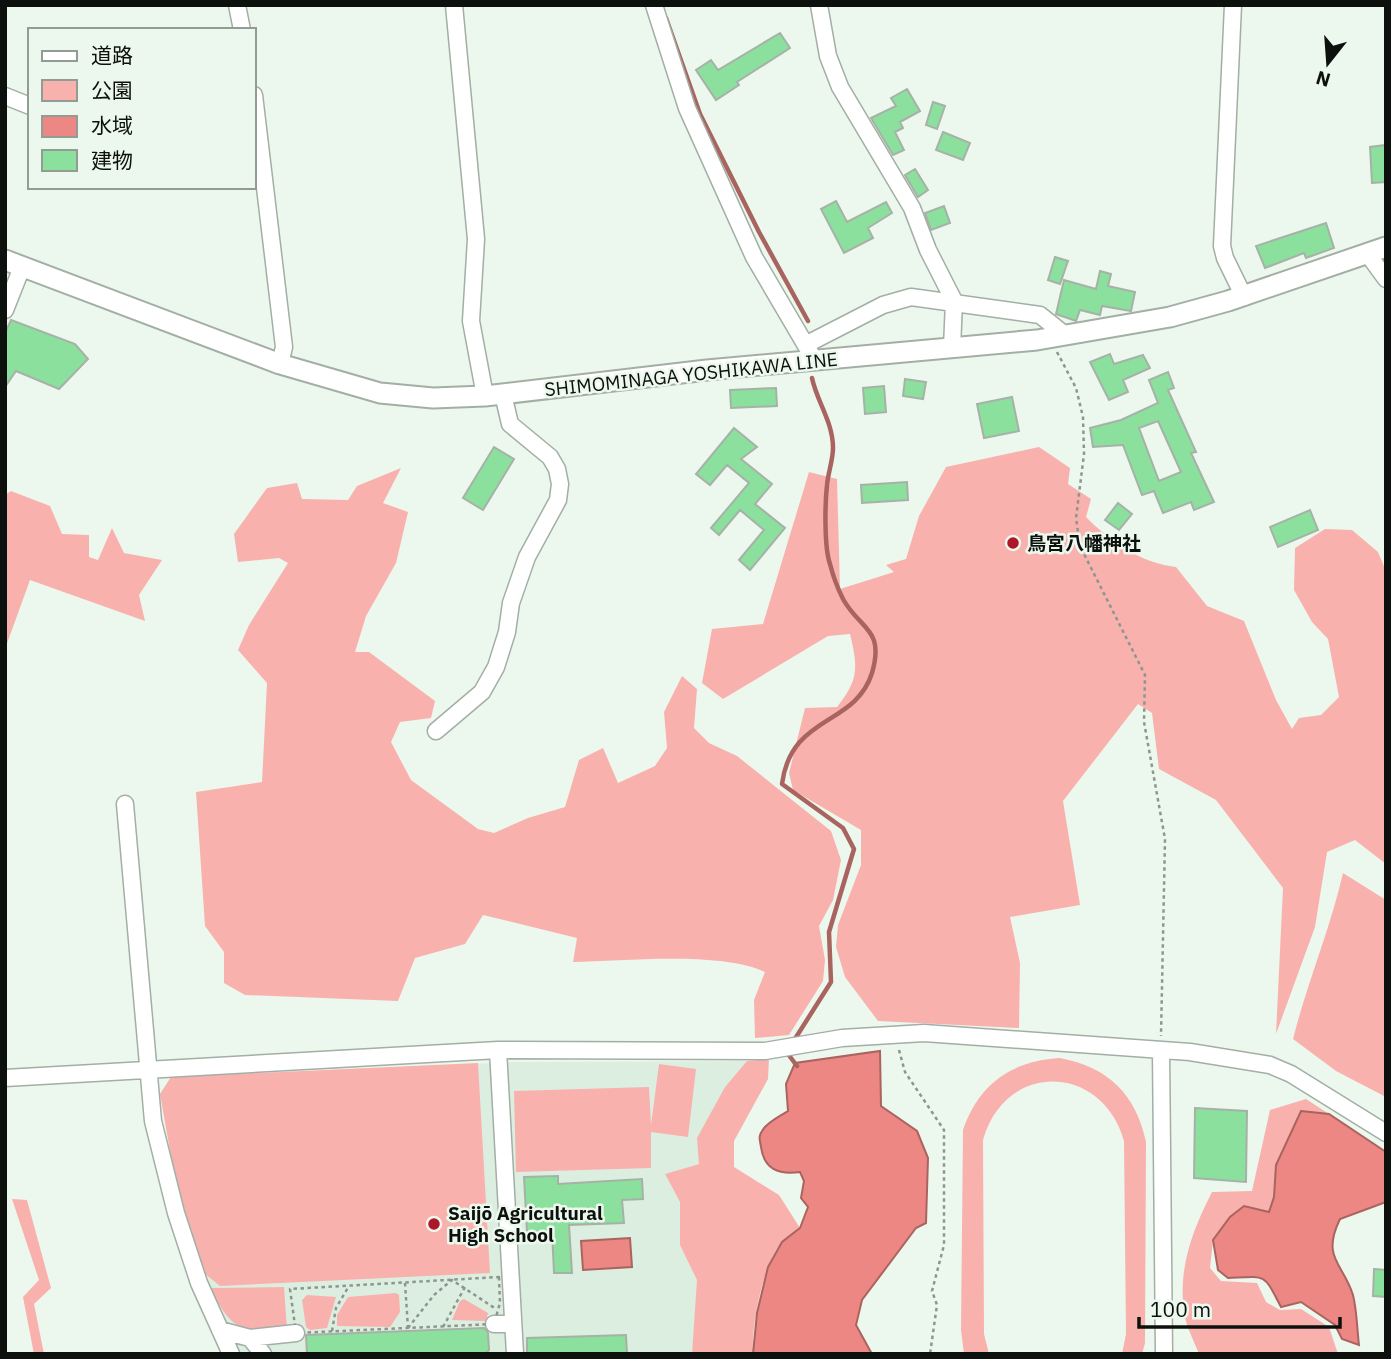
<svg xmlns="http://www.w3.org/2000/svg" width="1391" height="1359" font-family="'IBM Plex Sans','Noto Sans JP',sans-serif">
	<rect width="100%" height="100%" fill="#ecf8ee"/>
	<path fill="#dceedf" d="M747,1061L725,1087L699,1164L665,1174L680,1202V1245L698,1280L692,1354H239L204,1273L160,1094L171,1077L514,1062Z"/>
	<path fill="#f9b1ad" d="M1039,447L1070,468L1068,484L1091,499L1086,517C1111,542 1141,563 1176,567L1207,606L1244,621L1276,700L1292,729L1299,718L1321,715L1339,697L1328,639L1312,622L1294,590L1295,548L1325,529L1352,530L1378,552L1386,571V864L1355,840L1327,852L1315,927L1276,1034L1283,888L1216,800L1159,769L1152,713L1138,704L1063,801L1080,905L1010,917L1020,963L1019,1028L878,1021L845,977L836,947L838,925L861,865V830L793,790L789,773L805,708L837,707C859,680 858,667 850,634L828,636L723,699L702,683L712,629L763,624L809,472L837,479L840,589L894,572L886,565L906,559L919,516L946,467Z
		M401,468L383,503L408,512L396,563L366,616L355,652H369L435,701L431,718L400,722L391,742L411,780L478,829L494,833L528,818L565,807L579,760L603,748L618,783L655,766L667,748L664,712L682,676L697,689L694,728L709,743L737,756L831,831L841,860L833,900L819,926L825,960L823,981L789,1035L755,1038L754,1000L765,972C720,951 625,961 573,962L577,938L483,915L465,944L415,958L398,1001L245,995L224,983V952L205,926L196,792L262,782L267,683L238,650L249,625L288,563L279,558L238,562L234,534L267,488L297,483L302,499L348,500L357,486Z
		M11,491L50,506L62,534L89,535V557L98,560L112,528L124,553L162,560L139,595L145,621L30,580L5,649V495Z
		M1343,873L1386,900V1097L1336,1071L1293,1039C1307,983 1330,930 1343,873Z
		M1060,1058C1108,1067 1136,1094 1146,1142L1145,1343L1142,1354H1122L1126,1334L1124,1141C1102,1063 1005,1061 983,1140L984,1334L989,1354H964L961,1330L963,1130C979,1084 1011,1061 1060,1058Z
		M769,1059L768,1079L734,1141V1167L779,1195L800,1228C795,1233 787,1237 782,1242C763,1264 751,1325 753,1354H692L697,1280L680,1245V1202L665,1174L699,1164L697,1138L725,1087L747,1061Z
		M478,1063L490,1273L220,1286L204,1273L178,1196L160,1094L171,1077Z
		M659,1064L696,1069L688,1137L651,1132V1168L516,1172L514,1091L649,1087L651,1125Z
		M1306,1099L1329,1114L1301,1111L1276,1165L1274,1197L1269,1212L1213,1240L1210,1268L1221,1281L1257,1283L1266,1302L1280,1310L1301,1309L1329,1327L1338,1354H1199C1194,1341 1186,1326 1184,1313C1178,1268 1192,1231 1212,1192L1252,1191L1270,1110Z
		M12,1199L27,1200L51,1288L34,1304L44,1354H34L23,1297L39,1280Z
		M284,1287L287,1330C243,1336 229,1328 211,1288Z
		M396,1293L399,1295L400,1312L390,1327L337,1326V1315L348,1297Z
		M307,1295L336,1297L327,1328L310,1330L306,1327L302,1300Z
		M464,1299L488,1313L486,1321L452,1320L460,1301Z"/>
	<path fill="#ec8783" stroke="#a96460" stroke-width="2" d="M880,1051L881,1106L917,1131L928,1158L926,1223L916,1228L862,1300L856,1325L872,1354H753L757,1313L768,1267L782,1242L800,1228L808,1207L801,1198L804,1181L800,1172C778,1175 764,1169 761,1147C760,1140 758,1137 762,1131C767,1122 779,1117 788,1111L786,1084L795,1063Z
		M1301,1111L1329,1114L1386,1152V1202L1340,1219C1321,1258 1343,1263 1353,1295C1357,1311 1357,1329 1359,1345L1342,1339L1335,1325L1301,1302L1281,1307C1263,1273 1268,1276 1228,1278L1218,1270L1213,1240L1230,1217L1244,1206L1269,1212L1274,1197L1276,1165Z
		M630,1238L632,1267L583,1270L581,1241Z"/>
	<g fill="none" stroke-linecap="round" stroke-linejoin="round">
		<path stroke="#a96460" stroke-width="4.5" d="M666,18L700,114L759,232L808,321
			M793,1042L831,982L829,932L854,849L843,828L782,784C791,714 855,727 872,673C885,628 860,630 843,599C838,589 833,576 830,564C824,547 825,503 827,485C828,473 833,460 833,448C833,422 817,402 812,378
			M790,1050L788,1054L797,1066"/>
	</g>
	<path fill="#8ce09e" stroke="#a6b1a7" stroke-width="2" fill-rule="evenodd" d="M780,33L790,48L737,82L739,85L716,100L696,70L711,60L718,70Z
		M907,89L920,111L900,122L903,128L895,132L904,150L893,155L871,118L896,106L891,98Z
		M933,102L945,106L937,129L926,125Z
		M943,132L970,143L963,160L936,150Z
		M1386,145V182L1372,183L1370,147Z
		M915,169L928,190L918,197L905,175Z
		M836,201L847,222L886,202L892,213L868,228L873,238L844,253L821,209Z
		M944,206L950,223L931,230L925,213Z
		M1326,223L1334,248L1306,258L1304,253L1265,268L1256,246Z
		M1055,257L1068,261L1060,284L1048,280Z
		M1100,271L1111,274L1108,286L1135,292L1131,311L1102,306L1100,315L1080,310L1076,321L1056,314L1064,280L1096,289Z
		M11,320L75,344L88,359L59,389L16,371L5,387V333Z
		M1110,354L1114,364L1143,355L1150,368L1123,380L1128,392L1109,400L1090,362Z
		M1168,372L1174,388L1168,390L1196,452L1191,453L1214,502L1194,510L1191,502L1163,513L1154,491L1142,495L1123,445L1093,447L1090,428L1121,420L1158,403L1149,380ZM1158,421L1181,472L1159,481L1139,428Z
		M905,379L926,382L923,399L903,396Z
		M884,386L886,412L865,414L863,388Z
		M776,388L777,406L731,408L730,390Z
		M1012,397L1019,431L984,438L977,404Z
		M734,428L757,447L741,459L772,484L755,504L785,528L750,570L739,560L764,530L740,510L719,535L711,528L749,483L727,465L710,485L696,474Z
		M494,447L514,459L483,510L463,498Z
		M907,482L908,500L862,503L861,485Z
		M1118,503L1132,514L1119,530L1105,520Z
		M1310,510L1318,530L1278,547L1270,527Z
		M1195,1108L1247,1111L1246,1182L1194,1178Z
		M558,1176V1184L642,1179L643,1199L622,1200L624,1223L569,1225L572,1273H554L552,1231L527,1232L524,1177Z
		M1374,1269L1386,1270V1297L1373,1296Z
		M484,1328L488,1333L489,1350L485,1354H307L306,1335Z
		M626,1335L627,1354H527V1338Z"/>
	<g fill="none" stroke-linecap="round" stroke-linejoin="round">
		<g stroke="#a3aea5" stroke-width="19">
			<path id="minor" d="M237,5L242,30
				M454,5L476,239L471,321L485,396
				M654,5L687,108L754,257L815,361
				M819,5L828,56L840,87L912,208L928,250L954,301L952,348
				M1233,5L1222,246L1225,258L1244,297
				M254,95L284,347L280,364
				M5,96L30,106
				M1367,253L1386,279
				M5,310L22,267
				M807,344L883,305L911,297L1040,315L1065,335
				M436,731L482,692L496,667L507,632L511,603L527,557L558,500L560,484L557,469L550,457L510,424L503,394
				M125,804L153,1121L176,1213L199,1283L231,1354
				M498,1050L515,1354
				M1161,1050L1164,1354
				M5,1078L498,1050L765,1051L842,1038L924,1033L1190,1052L1270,1065L1291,1074L1386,1133
				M494,1324H513
				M220,1330L250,1338L296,1333
				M250,1338L263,1354"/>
		</g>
		<g stroke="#a3aea5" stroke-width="23">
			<path id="major" d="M5,260L280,364L380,393L433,398L485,396L707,370L1037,340L1170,317L1228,301L1386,247"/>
		</g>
		<path stroke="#8d968e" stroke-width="2.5" stroke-dasharray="3.5 3.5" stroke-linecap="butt" d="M1057,352L1076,388L1083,417L1084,454L1076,518L1080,546L1145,675L1144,722L1165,839L1161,1036
			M899,1050L905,1072L944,1130V1245L932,1291L937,1305L930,1354
			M499,1277L500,1303L494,1324L296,1333L290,1289Z
			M405,1283L408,1328
			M443,1327L465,1287
			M408,1328L434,1295L452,1280L496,1309
			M332,1331L336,1308L349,1286"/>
		<use href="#minor" stroke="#fff" stroke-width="16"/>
		<use href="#major" stroke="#fff" stroke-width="19"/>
	</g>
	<g fill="#ac1829" stroke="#ecf8ee" stroke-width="2.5">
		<circle cx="1013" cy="543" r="7"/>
		<circle cx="434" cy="1224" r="7"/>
	</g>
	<g text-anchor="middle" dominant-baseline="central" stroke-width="5" stroke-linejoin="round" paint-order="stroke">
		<g font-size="19" fill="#0d110d" stroke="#ecf8ee">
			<text transform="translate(691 374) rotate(-6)">SHIMOMINAGA YOSHIKAWA LINE</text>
		</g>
		<g font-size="19" font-weight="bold" fill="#0d110d" stroke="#ecf8ee" text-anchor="start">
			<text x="1027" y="543">鳥宮八幡神社</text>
			<text x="448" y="1213">Saijō Agricultural<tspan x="448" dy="22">High School</tspan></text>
		</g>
	</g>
	<rect width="1391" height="1359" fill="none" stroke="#0d110d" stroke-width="14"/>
	<rect x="28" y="28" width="228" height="161" fill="#ecf8ee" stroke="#939c94" stroke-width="2"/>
	<rect x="42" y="51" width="35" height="10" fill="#ffffff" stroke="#939c94" stroke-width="2"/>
	<text x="91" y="63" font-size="21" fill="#0d110d">道路</text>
	<rect x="42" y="80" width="35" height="21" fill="#f9b1ad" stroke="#939c94" stroke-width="2"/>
	<text x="91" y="98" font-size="21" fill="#0d110d">公園</text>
	<rect x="42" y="116" width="35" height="21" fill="#ec8783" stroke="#939c94" stroke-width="2"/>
	<text x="91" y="133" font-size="21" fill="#0d110d">水域</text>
	<rect x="42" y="150" width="35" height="21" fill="#8ce09e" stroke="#939c94" stroke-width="2"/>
	<text x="91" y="168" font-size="21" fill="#0d110d">建物</text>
	<g transform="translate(1328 63) rotate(197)" stroke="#ecf8ee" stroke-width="5" paint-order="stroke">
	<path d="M0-5L12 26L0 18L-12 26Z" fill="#0d110d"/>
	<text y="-10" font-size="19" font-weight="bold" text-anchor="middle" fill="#0d110d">N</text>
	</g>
	<path d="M1139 1317v10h201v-10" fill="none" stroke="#0d110d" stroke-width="3.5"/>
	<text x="1150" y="1317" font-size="21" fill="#0d110d" stroke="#ecf8ee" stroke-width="5" paint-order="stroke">100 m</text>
</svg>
